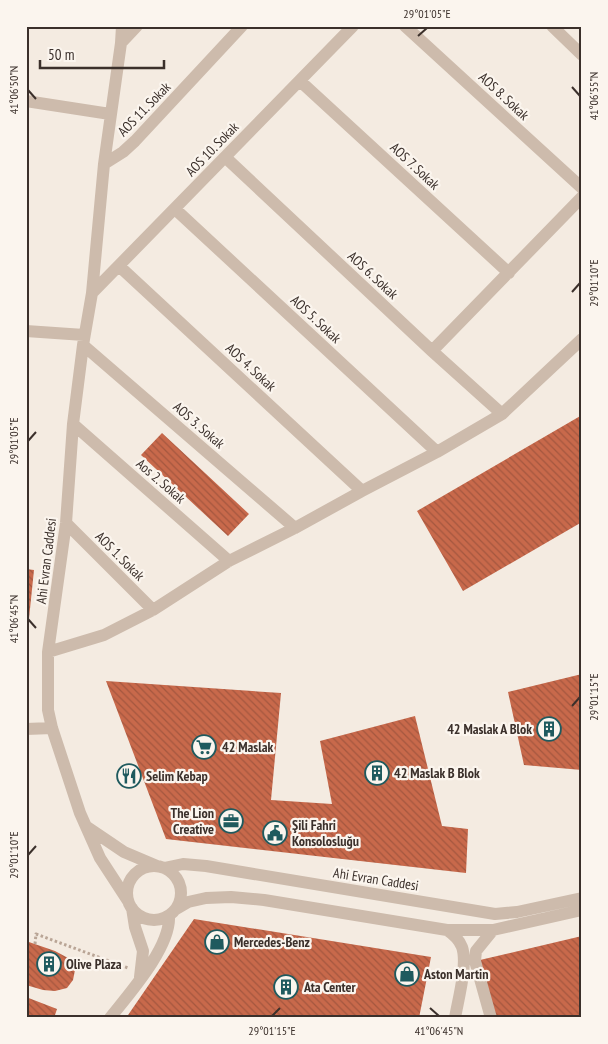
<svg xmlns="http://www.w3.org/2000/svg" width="608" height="1044" font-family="'PT Sans Narrow',sans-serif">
	<defs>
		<pattern id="building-back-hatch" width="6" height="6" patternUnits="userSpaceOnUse" patternTransform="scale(1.25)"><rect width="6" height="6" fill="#c8694b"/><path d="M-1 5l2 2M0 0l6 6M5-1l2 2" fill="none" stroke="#a4573f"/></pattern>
	</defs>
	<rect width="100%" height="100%" fill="#f4ebe1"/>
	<path fill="url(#building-back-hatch)" d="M582,415V522L463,591L417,511Z
		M162,433L249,514L228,536L141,455Z
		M26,569L34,570L27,638H26Z
		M582,674V770L524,765L508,692Z
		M106,681L281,693L271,800L332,804L320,741L415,716L442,826L468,829L466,873L166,839Z
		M194,919L431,957L419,1018H126Z
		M582,936V1016L576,1018H496L480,960Z
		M26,941L55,951L68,958L75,970L73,980L67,988L55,991L43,990L26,985Z
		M26,997L57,1009L54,1018H26Z"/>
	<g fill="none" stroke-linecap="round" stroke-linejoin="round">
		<path stroke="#b9a596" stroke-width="3" stroke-dasharray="2.5 2.5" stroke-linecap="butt" d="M35,944L36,934L128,968"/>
		<path stroke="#cdbbac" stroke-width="12" d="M122,26L121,43L104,164L92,293L83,345L73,424L66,523L48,652V710L52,728L80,813L100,858L128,901
			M405,26L582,188
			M552,26L582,55
			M121,43L137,26
			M300,81L509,273
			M26,101L110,114
			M225,157L432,351L502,414
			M104,164L123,152L135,141L242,26
			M175,209L437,452
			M119,266L362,491
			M92,293L353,26
			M26,331L84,335
			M83,345L295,528
			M432,351L582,197
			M73,424L229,561
			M66,523L153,610
			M48,652L104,635L153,610L229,561L295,528L362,491L437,452L502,414L582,339
			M26,729L52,728
			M87,827L124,852L157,866
			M127 893a27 27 0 1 1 54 0a27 27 0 1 1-54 0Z
			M164,868L183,864L206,866L495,914L517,912L582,898
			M132,908L135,927L143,951L140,977
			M176,909L188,902L206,898L231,897L264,900L447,930H493L582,910
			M447,930C453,934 459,939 462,947C468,964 458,1000 455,1018
			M110,1018C129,994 171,947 169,916
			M491,1018L475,961L476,951L493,930"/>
	</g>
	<path fill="none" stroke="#3b302b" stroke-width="2" d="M418,36L427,28M572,87L580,96M28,90L36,99M572,292L580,283M28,441L36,432M28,619L36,628M572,706L580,697M28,855L36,846M430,1008L439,1016M272,1016L280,1008"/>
	<defs>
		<g id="building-ring" transform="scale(1.25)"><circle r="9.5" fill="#fbf5ee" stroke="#1f5a5e" stroke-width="1.5"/><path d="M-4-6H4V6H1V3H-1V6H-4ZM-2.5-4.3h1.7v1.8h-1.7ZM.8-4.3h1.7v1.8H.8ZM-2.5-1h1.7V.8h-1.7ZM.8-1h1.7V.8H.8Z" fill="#1f5a5e"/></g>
		<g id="supermarket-ring" transform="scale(1.25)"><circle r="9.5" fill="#fbf5ee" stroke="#1f5a5e" stroke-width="1.5"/><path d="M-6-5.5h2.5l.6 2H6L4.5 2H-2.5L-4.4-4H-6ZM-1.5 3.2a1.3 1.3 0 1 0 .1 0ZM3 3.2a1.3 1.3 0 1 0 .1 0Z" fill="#1f5a5e"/></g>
		<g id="restaurant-ring" transform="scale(1.25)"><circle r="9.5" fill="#fbf5ee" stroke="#1f5a5e" stroke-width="1.5"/><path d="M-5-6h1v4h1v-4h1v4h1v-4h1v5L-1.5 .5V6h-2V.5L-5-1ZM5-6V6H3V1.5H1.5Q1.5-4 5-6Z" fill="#1f5a5e"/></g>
		<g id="office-ring" transform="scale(1.25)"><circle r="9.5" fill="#fbf5ee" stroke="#1f5a5e" stroke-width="1.5"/><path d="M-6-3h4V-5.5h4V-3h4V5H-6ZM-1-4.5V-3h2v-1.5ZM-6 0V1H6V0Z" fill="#1f5a5e"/></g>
		<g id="civic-ring" transform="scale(1.25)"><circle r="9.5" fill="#fbf5ee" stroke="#1f5a5e" stroke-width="1.5"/><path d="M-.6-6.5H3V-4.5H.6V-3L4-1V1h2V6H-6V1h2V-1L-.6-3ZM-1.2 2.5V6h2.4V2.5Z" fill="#1f5a5e"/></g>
		<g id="shop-ring" transform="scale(1.25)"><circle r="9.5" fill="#fbf5ee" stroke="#1f5a5e" stroke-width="1.5"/><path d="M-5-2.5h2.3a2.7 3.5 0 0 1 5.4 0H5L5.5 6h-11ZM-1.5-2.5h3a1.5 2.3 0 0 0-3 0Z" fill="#1f5a5e"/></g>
	</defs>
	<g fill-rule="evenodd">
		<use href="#building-ring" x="549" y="729"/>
		<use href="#supermarket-ring" x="204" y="747"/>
		<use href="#building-ring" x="377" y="773"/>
		<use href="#restaurant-ring" x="129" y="776"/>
		<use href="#office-ring" x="231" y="821"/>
		<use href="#civic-ring" x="275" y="833"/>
		<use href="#shop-ring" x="217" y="942"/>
		<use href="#building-ring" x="49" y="964"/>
		<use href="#shop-ring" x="407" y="974"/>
		<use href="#building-ring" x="286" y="987"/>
	</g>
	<g text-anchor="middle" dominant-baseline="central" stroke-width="4.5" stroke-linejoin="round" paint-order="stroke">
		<g font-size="14" fill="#3b302b" stroke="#fbf5ee">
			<text transform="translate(504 96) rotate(43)">AOS 8. Sokak</text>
			<text transform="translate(144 109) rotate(-46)">AOS 11. Sokak</text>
			<text transform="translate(212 149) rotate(-46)">AOS 10. Sokak</text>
			<text transform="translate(415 166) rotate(43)">AOS 7. Sokak</text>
			<text transform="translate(373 275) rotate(43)">AOS 6. Sokak</text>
			<text transform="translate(316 319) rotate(43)">AOS 5. Sokak</text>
			<text transform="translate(251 367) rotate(43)">AOS 4. Sokak</text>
			<text transform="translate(199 425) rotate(41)">AOS 3. Sokak</text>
			<text transform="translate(161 481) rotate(41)">Aos 2. Sokak</text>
			<text transform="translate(120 556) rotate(45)">AOS 1. Sokak</text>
			<text transform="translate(46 561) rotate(-83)">Ahi Evran Caddesi</text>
			<text transform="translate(376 879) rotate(9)">Ahi Evran Caddesi</text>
		</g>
		<g font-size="14" font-weight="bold" fill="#3b302b" stroke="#fbf5ee" text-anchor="start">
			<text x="532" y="729" text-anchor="end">42 Maslak A Blok</text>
			<text x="222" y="747">42 Maslak</text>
			<text x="394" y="773">42 Maslak B Blok</text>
			<text x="146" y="776">Selim Kebap</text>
			<text x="214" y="813" text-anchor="end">The Lion<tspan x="214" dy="16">Creative</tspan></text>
			<text x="292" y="825">Şili Fahri<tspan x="292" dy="16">Konsolosluğu</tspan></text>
			<text x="234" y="942">Mercedes-Benz</text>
			<text x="66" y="964">Olive Plaza</text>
			<text x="424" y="974">Aston Martin</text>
			<text x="304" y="987">Ata Center</text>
		</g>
	</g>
	<rect width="608" height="1044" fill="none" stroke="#fbf5ee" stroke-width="55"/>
	<path d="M40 60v8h124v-8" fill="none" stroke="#3b302b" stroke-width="2.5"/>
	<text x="48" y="60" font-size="15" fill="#3b302b" stroke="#fbf5ee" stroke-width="4" paint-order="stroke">50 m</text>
	<rect x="28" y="28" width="552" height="988" fill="none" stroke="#3b302b" stroke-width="2"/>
	<g font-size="12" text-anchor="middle" fill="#3b302b">
		<text x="427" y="18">29°01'05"E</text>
		<text transform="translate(14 90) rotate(-90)" y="4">41°06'50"N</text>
		<text transform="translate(594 96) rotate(-90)" y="4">41°06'55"N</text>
		<text transform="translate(594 283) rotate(-90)" y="4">29°01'10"E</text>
		<text transform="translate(14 441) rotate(-90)" y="4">29°01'05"E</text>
		<text transform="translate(14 619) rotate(-90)" y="4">41°06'45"N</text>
		<text transform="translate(594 697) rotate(-90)" y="4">29°01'15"E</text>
		<text transform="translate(14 855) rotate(-90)" y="4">29°01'10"E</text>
		<text x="272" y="1035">29°01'15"E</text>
		<text x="439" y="1035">41°06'45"N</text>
	</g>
</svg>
